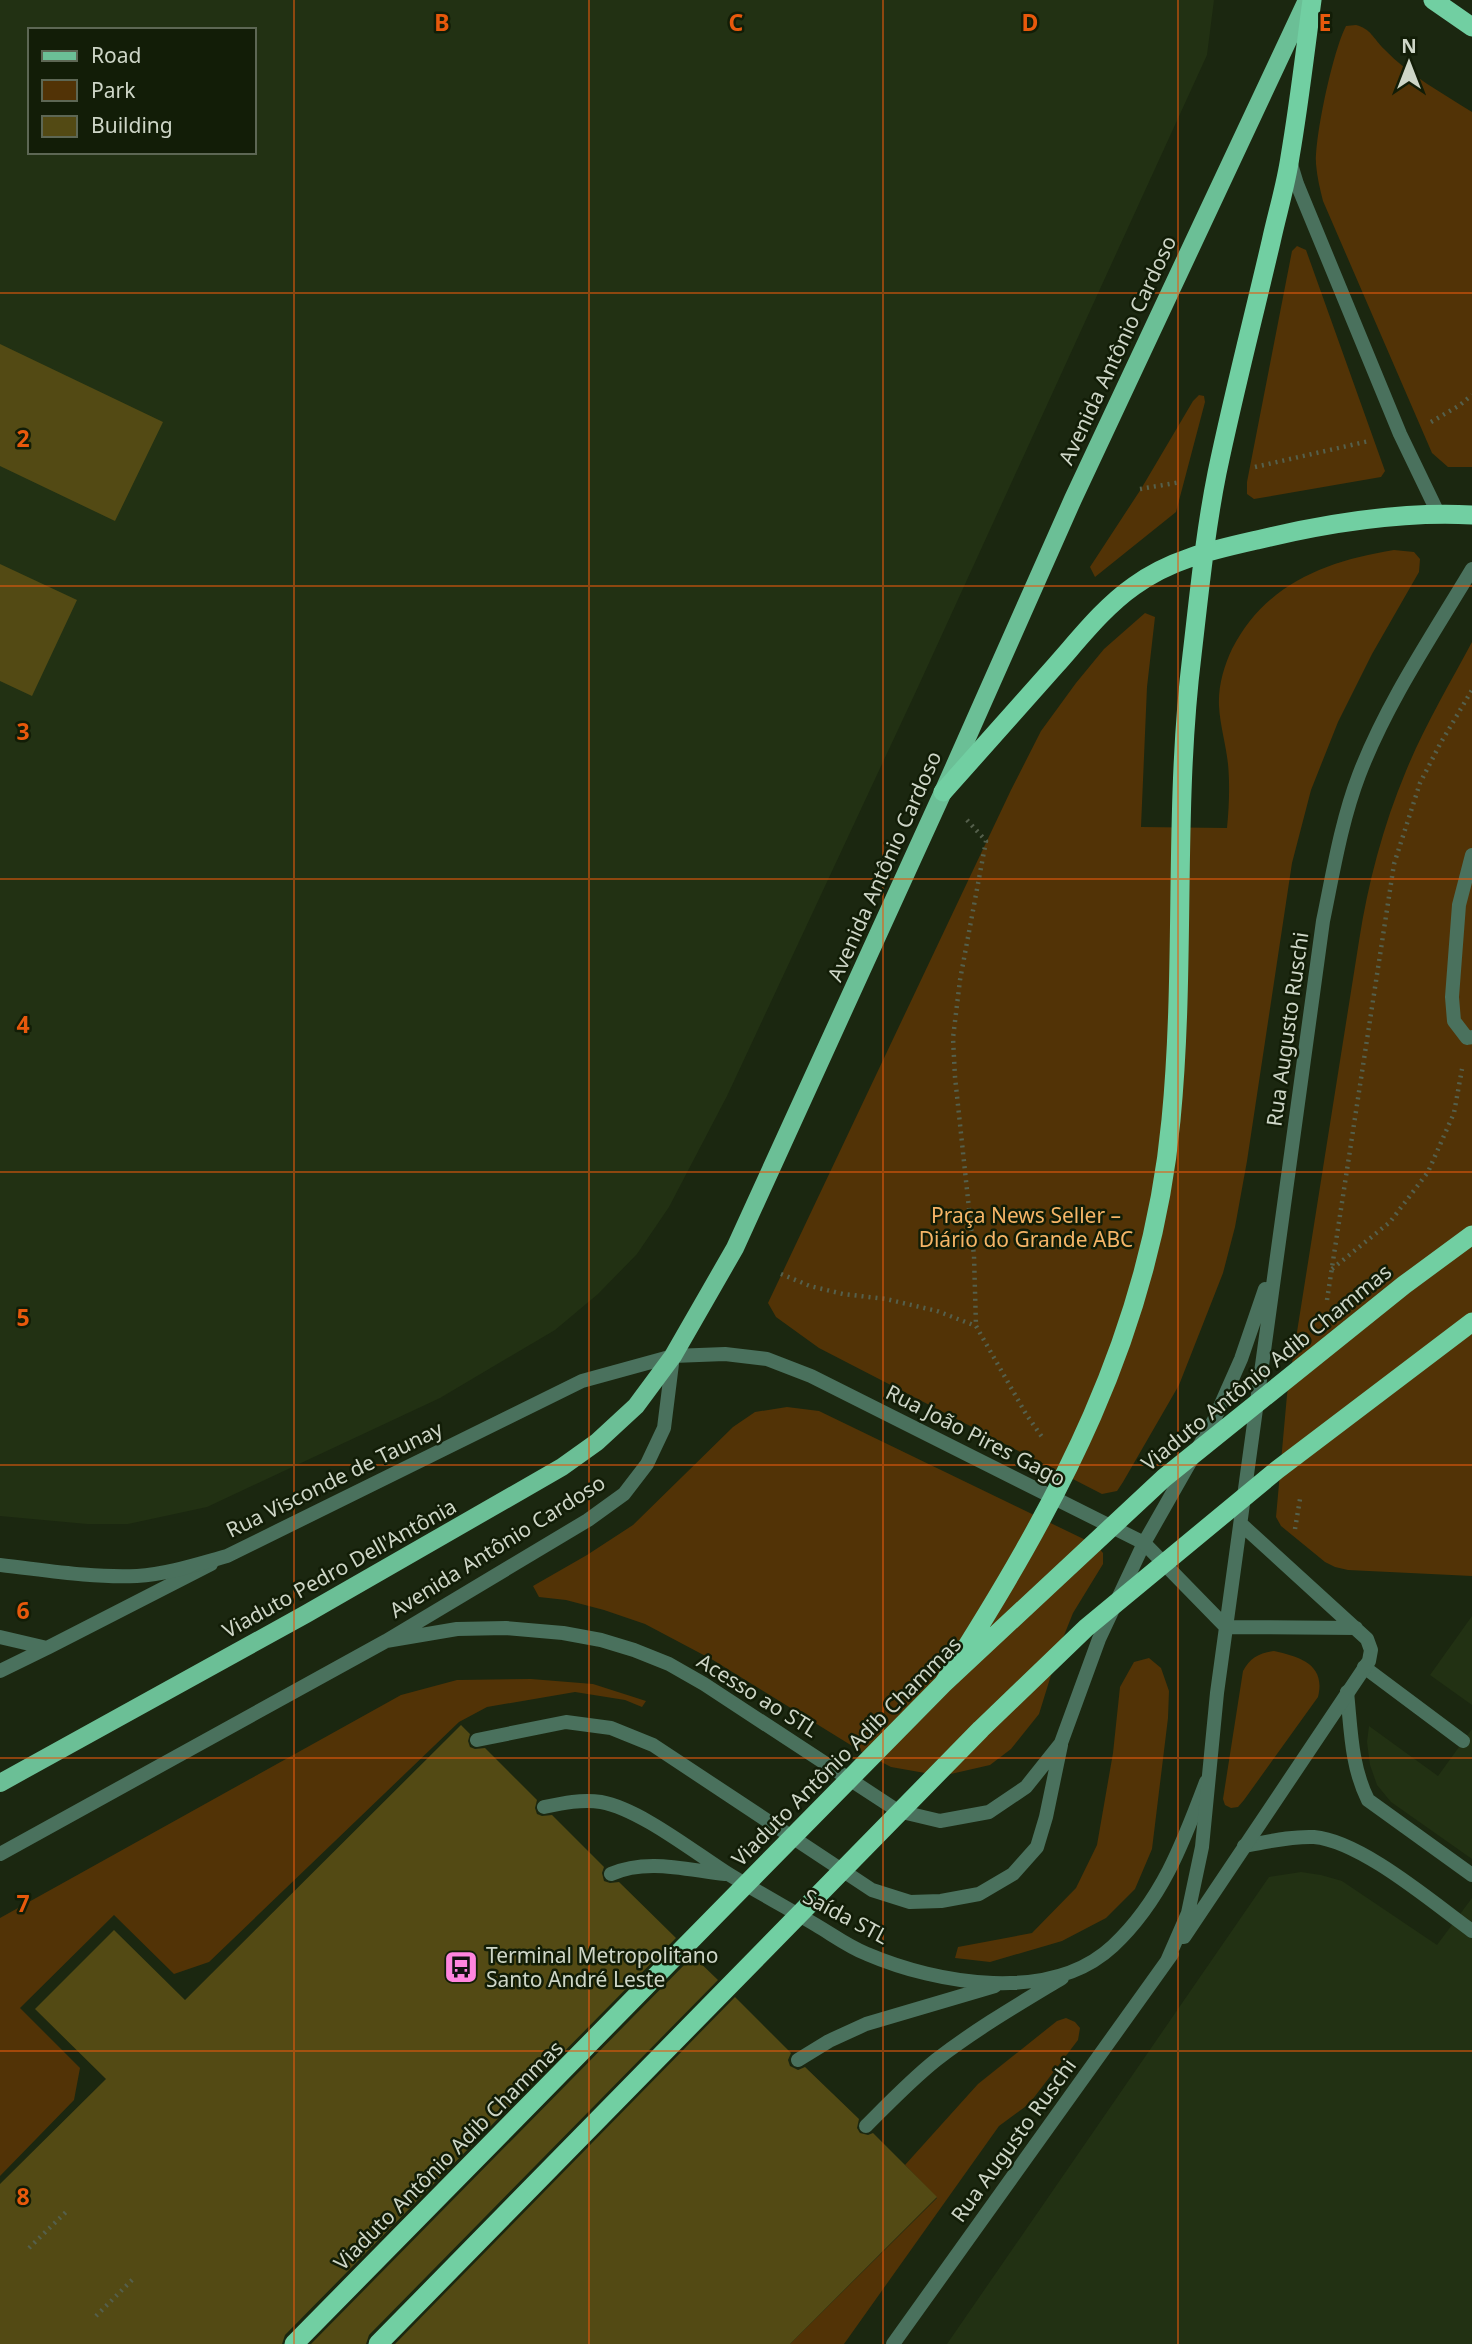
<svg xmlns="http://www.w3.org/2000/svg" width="1472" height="2344" font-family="'Noto Sans',sans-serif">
	<rect width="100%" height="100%" fill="#1b2710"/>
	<path fill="#223113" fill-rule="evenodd" d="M0,0H1214L1207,55L918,687L727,1096L669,1207L637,1254L598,1294L555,1330L440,1398L207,1507L128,1524H87L0,1516ZM30,30H254V152H30Z
		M1472,1616V1705L1430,1675Z
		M1369,1726L1438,1776L1472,1729V1859L1391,1802L1377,1785L1370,1765L1367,1742Z
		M1301,1872L1321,1875L1342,1881L1437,1945L1472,1898V2344H947L1269,1877Z"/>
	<path fill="#523306" d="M1356,25C1371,29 1373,38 1384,49C1409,75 1442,93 1472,112V467H1448L1432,453L1323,201C1320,189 1317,177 1316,164C1315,135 1333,51 1346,26Z
		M1297,246L1306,250L1385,471L1381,477L1254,499L1247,494V482L1292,251Z
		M1199,395L1204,396L1205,402L1176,512L1095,577L1090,567L1141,489L1193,401Z
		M1394,550L1414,552L1420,559L1419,572L1372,654L1338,722L1311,790L1292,863L1247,1161L1235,1227L1223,1273L1179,1385L1123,1482L1117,1491L1102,1494L819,1348L776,1317L768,1303L1011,790L1041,731L1076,683L1104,649L1145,613L1155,617L1147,687L1141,827L1227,828C1229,808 1230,785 1228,764C1226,745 1220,725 1219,706C1218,686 1224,666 1232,649C1265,584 1326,561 1394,550Z
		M1472,642V1576L1348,1570L1335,1567L1325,1562L1281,1526L1276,1517L1287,1395L1359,941C1368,883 1383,826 1406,771C1424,727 1449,685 1472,642Z
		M787,1407L819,1411L1096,1545L1103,1553V1564L1073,1613L1061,1643L1039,1714L1011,1749L990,1765L942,1776L891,1767L862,1752L713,1660L645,1624L604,1610L566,1600L539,1597L533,1586L587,1555L633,1525L733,1427L755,1412Z
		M1274,1651C1301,1657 1326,1665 1318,1697L1244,1800L1238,1807L1231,1808L1225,1805L1223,1799L1243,1671C1250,1658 1259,1653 1274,1651Z
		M1149,1658L1161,1668L1169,1691L1168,1718L1152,1849L1135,1889L1106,1918L1062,1941L990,1962L955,1958L958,1947L1032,1933L1076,1888L1097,1845L1113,1753L1120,1687L1134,1662Z
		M531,1679L593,1684L646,1701L642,1707L625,1700L575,1692L487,1707L459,1722L209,1962L174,1974L114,1915L20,2008L80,2068L74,2100L0,2176V1918L401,1695L457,1680Z
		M1066,2018L1075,2022L1080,2028L1078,2040L1029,2104L999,2126L844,2344H790L937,2198L905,2165L978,2084L1057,2021Z"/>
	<path fill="#534a14" d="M0,344L163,422L115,521L0,466Z
		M0,564L77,600L32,696L0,681Z
		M461,1725L470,1734L468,1741L470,1747L475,1749L485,1748L537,1800L535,1808L537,1814L542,1816L552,1815L604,1867L602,1873L604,1881L610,1883L619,1882L676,1938L285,2335L282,2344H0V2184L106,2079L35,2009L114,1930L185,2000Z
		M693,1956L718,1980L369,2335L366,2344H311Z
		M735,1997L791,2053L788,2060L790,2066L798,2070L805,2067L859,2119L857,2128L860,2133L868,2135L873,2133L937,2197L790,2344H395Z"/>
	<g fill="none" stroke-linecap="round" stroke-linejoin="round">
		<path stroke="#55604c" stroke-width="4.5" stroke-dasharray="2 5" stroke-linecap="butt" d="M1431,422L1460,405L1472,395
			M1255,467L1369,441
			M1140,489L1181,482
			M967,820L986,841L960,980L953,1038L955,1077L974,1256L976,1326
			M1332,1269L1390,1222L1428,1172L1454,1113L1462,1069
			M781,1274L810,1286L843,1294L886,1299L937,1311L976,1326L1026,1414L1042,1437
			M1327,1300L1394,864L1420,783L1440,744L1472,690
			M1295,1529L1300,1499
			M29,2248L68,2210
			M96,2316L135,2277"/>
		<path stroke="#4a715d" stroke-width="14" d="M1290,161L1297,184L1400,434L1438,513
			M0,1637L47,1648L211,1564
			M386,1641L457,1629L506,1628L563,1633L601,1640L634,1650L669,1664L704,1684L898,1811L940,1821L989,1812L1026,1787L1061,1743L1099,1639L1144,1543
			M1364,1667L1463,1741
			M0,1671L47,1648
			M1347,1692C1351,1730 1351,1766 1368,1800L1472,1875
			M477,1740L566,1722L611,1728L653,1745L872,1890L910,1902L941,1901L979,1894L1013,1874L1037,1847L1046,1817L1061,1745
			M544,1807C563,1803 582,1799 601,1802C640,1809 695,1853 730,1875C758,1892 787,1908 816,1925C833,1935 849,1947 867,1954C937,1984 1051,2004 1113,1946C1162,1900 1183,1843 1206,1782
			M1244,1846C1267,1842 1291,1836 1314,1837C1361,1841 1432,1902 1472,1931
			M0,1854L386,1641L588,1520L624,1494L647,1464L664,1428L673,1356
			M611,1874C647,1858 687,1870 725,1874
			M798,2060L829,2041L866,2024L995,1986
			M866,2126C889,2103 911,2080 936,2060C976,2029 1019,2004 1062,1978"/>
		<path stroke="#4a715d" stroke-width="14" d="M1472,855L1459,905L1452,997L1454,1021L1467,1038L1472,1037"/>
		<path stroke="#4a715d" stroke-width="14" d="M1144,1543L1214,1420L1241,1359L1265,1289
			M0,1565C45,1570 91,1578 137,1576C168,1574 198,1564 227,1556L582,1381L673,1356L725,1354L767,1359L811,1376L1144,1543L1226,1627
			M1226,1627L1356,1628
			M1184,1937L1369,1661L1371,1650L1367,1639L1241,1524
			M1167,1961L1188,1913L1202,1847L1217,1693L1323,921C1333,873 1341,822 1359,775C1387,702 1432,636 1472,569
			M893,2344L1172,1954"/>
		<path stroke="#6bbf96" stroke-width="18" d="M0,1783L306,1614L562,1467L597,1442L636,1406L673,1356L735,1248L943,792L1073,499L1307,0"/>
		<path stroke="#71cfa2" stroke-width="19" d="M1433,0L1472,27
			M943,792C980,750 1018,708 1056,665C1080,638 1104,607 1134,586C1171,559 1213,550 1257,540C1327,523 1400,511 1472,515
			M943,1684C1057,1506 1151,1334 1171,1120C1186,966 1173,809 1192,655C1199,595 1205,533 1217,473C1233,396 1253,319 1271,242C1277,214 1286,185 1290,157C1299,105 1305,52 1312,0
			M294,2344L943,1684L1164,1478L1404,1285L1472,1235
			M378,2344L981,1729L1086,1628L1277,1470L1472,1322"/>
	</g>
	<path fill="none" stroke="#e8590c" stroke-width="2" stroke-opacity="0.55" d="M294,0V2344M589,0V2344M883,0V2344M1178,0V2344M0,293H1472M0,586H1472M0,879H1472M0,1172H1472M0,1465H1472M0,1758H1472M0,2051H1472"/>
	<defs>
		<g id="bus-square" transform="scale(1.75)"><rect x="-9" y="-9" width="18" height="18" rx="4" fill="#ff85df" stroke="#121d07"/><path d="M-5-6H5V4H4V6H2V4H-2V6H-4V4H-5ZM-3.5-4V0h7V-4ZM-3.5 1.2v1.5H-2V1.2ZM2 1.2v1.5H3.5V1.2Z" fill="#111"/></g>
	</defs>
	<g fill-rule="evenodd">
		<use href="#bus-square" x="461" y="1967"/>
	</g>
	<g text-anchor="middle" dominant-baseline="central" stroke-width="5" stroke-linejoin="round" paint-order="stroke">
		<g font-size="21" fill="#ced6c7" stroke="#121d07">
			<text transform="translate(1117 350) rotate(-65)">Avenida Antônio Cardoso</text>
			<text transform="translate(884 866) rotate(-66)">Avenida Antônio Cardoso</text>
			<text transform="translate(1287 1029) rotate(-82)">Rua Augusto Ruschi</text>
			<text transform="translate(1266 1367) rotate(-39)">Viaduto Antônio Adib Chammas</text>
			<text transform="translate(976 1435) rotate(27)">Rua João Pires Gago</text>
			<text transform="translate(334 1479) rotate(-26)">Rua Visconde de Taunay</text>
			<text transform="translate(497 1546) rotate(-32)">Avenida Antônio Cardoso</text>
			<text transform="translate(339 1568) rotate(-29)">Viaduto Pedro Dell'Antônia</text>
			<text transform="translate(758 1695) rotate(32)">Acesso ao STL</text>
			<text transform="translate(846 1751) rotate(-45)">Viaduto Antônio Adib Chammas</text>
			<text transform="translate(846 1916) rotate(28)">Saída STL</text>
			<text transform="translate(1013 2140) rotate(-54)">Rua Augusto Ruschi</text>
			<text transform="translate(448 2155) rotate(-45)">Viaduto Antônio Adib Chammas</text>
		</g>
		<g font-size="21" fill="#f6b567" stroke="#121d07">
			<text x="1026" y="1215">Praça News Seller –<tspan x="1026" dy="24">Diário do Grande ABC</tspan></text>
		</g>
		<g font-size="21" fill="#ced6c7" stroke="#121d07" text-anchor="start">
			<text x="486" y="1955">Terminal Metropolitano<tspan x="486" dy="24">Santo André Leste</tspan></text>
		</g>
	</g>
	<g font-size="23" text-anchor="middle" font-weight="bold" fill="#e8590c" stroke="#121d07" stroke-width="5" stroke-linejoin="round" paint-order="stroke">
		<text x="442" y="31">B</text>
		<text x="736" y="31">C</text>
		<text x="1030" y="31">D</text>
		<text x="1325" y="31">E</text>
		<text x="23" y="447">2</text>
		<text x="23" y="740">3</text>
		<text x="23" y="1033">4</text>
		<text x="23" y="1326">5</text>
		<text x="23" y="1619">6</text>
		<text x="23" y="1912">7</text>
		<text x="23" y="2205">8</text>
	</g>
	<rect x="28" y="28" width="228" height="126" fill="#121d07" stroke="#5d6754" stroke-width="2"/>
	<rect x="42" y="51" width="35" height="10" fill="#6bbf96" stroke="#5d6754" stroke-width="2"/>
	<text x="91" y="63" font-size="21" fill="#ced6c7">Road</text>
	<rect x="42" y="80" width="35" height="21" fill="#523306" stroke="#5d6754" stroke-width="2"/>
	<text x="91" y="98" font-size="21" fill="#ced6c7">Park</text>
	<rect x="42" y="116" width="35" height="21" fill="#534a14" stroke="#5d6754" stroke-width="2"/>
	<text x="91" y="133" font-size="21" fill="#ced6c7">Building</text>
	<g transform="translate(1409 63)" stroke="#121d07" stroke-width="5" paint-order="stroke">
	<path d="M0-5L12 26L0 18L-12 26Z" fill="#ced6c7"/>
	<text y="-10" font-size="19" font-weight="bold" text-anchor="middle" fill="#ced6c7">N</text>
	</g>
</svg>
